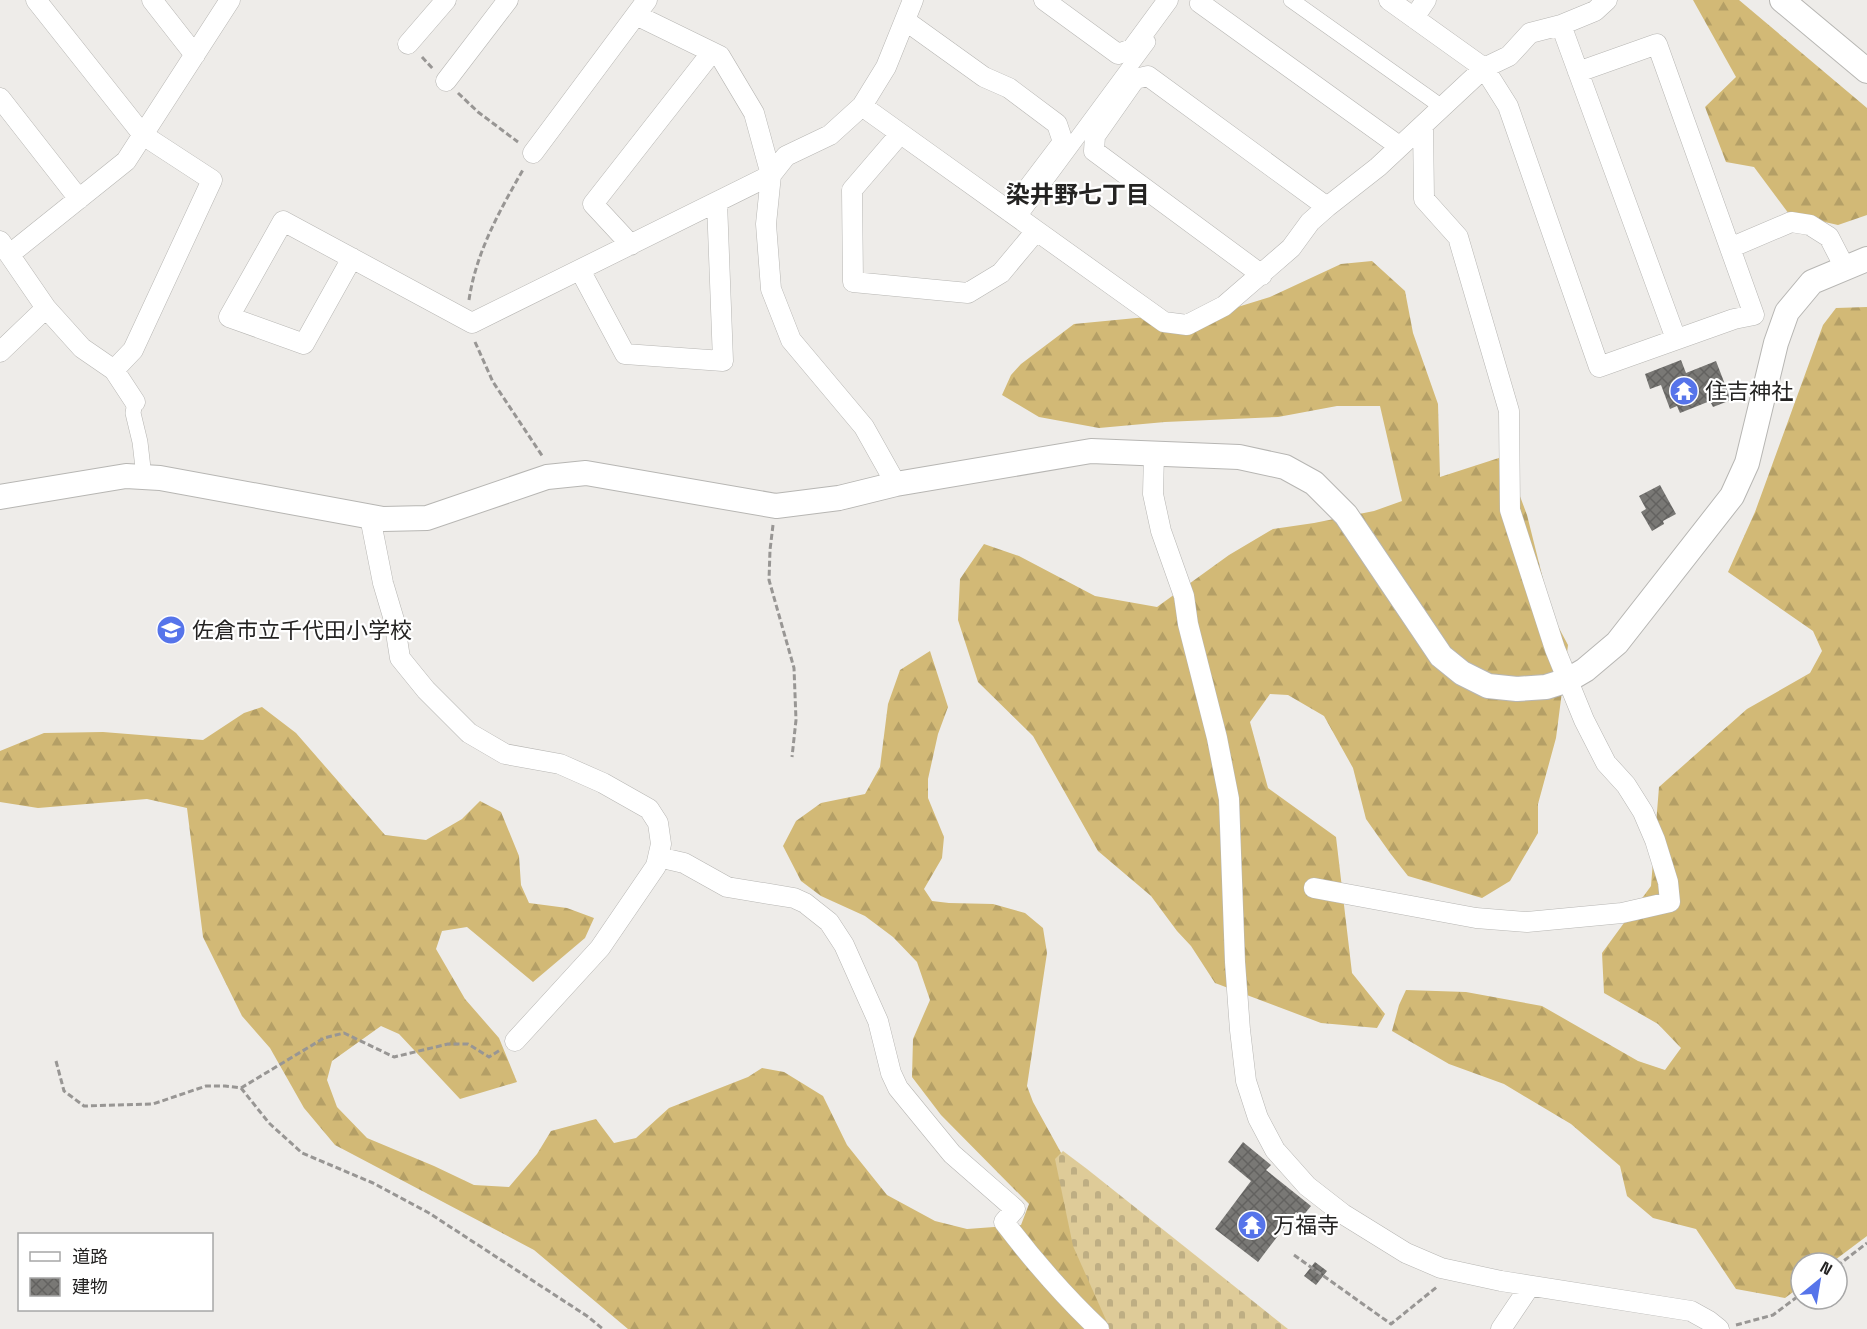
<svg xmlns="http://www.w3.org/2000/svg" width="1867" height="1329" font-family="'Space Grotesk','Noto Sans JP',sans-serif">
	<defs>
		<pattern id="forest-firs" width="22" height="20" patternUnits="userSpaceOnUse" patternTransform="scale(1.5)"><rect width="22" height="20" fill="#d2b976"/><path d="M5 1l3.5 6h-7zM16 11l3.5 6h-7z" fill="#b49f66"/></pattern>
		<pattern id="cemetery-stones" width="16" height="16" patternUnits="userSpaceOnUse" patternTransform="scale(1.5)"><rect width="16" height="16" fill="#decb98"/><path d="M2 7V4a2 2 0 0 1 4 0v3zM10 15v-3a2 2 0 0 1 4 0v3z" fill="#beae83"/></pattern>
		<pattern id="building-cross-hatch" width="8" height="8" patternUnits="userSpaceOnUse" patternTransform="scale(1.5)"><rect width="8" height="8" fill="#797875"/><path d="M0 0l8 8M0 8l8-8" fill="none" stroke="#636260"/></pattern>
	</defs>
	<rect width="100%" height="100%" fill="#eeece9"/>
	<path fill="url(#forest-firs)" d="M1693,0H1739L1867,108V215L1838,225L1789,214L1754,167L1726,162L1705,107L1736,77Z
		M1372,261L1405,291L1413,333L1438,404L1440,477L1505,456L1527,515L1552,615L1568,645L1556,738L1538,804V833L1510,881L1482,898L1408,876L1390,853L1366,819L1353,768L1324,716L1288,695L1270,694L1250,722L1268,788L1336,837L1352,973L1385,1014L1377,1028L1321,1023L1215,983L1191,946L1177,931L1151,896L1098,851L1033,736L978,682L958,620L960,579L984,544L1019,556L1095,596L1157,607L1229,555L1273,529L1314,523L1374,511L1402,501L1380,406H1337L1278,417L1165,422L1099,428L1039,417L1002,395L1011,375L1021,364L1074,324L1157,316L1202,318L1270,297L1341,264Z
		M1867,307V1236L1831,1263H1801V1286L1785,1298L1736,1289L1696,1229L1653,1218L1627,1196L1620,1166L1571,1124L1504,1084L1449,1064L1392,1031L1399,1005L1406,990L1466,992L1542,1006L1638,1061L1665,1070L1681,1048L1658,1024L1604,993L1602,953L1651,886L1659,787L1747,709L1810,673L1822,651L1813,631L1728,572L1755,512L1823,325L1836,308Z
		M930,651L948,707L938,734L928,779V798L944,837L942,858L924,889L932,901L949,903L993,904L1025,913L1043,928L1047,953L1027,1086L1033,1102L1070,1169L1123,1329H628L534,1250L335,1145L304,1108L270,1048L242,1016L203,937L187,808L147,799L38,808L0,802V751L44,733L103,732L203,740L244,713L262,707L296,733L385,835L426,840L462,819L480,801L501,812L519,856L521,885L529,903L567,908L594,918L585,938L533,982L467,927L442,931L436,949L465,999L499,1038L517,1082L460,1099L399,1034L381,1026L332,1061L327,1080L337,1107L367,1138L434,1166L474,1185L509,1187L537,1154L551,1131L596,1119L614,1143L636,1138L669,1108L748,1077L762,1068L784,1072L823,1096L847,1145L887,1195L935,1221L967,1229L1021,1225L1029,1204L941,1115L912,1077L913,1039L930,1000L917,962L893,937L865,916L821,896L801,881L783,846L796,821L821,803L865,794L880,767L888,704L900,670Z"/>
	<path fill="url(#cemetery-stones)" d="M1063,1151L1087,1169L1288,1329H1110L1073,1246L1055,1159Z"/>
	<path fill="url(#building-cross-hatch)" d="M1681,360L1686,373L1716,361L1731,400L1713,407L1710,401L1680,413L1677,406L1670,409L1661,385L1650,389L1645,374Z
		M1660,485L1676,514L1663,521L1664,524L1652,531L1641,512L1646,509L1639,496Z
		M1243,1142L1271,1165L1266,1170L1311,1206L1302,1217L1296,1212L1258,1262L1215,1229L1251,1181L1228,1162Z
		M1315,1262L1327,1271L1316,1285L1304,1276Z"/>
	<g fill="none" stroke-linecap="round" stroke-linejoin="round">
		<g stroke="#b7b6b3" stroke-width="16">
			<path id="pedestrian" d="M1291,0L1442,107
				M1018,218L1148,42
				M135,402L133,413L140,442L144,477"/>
		</g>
		<g stroke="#b7b6b3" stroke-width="21">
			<path id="minor" d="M36,0L143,135L212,180L133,350L114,370
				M152,0L195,55
				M1044,0L1118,54L1132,49L1168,0
				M1201,0L1200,3L1399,146
				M1389,0L1484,68L1508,106L1599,367L1734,319L1754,315L1657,44L1578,72
				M1414,18L1426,0
				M906,21L984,77L1009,88L1057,124L1063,142L1010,212
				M1561,25L1676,339
				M408,44L446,0
				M446,81L508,0
				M0,98L79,199
				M862,106L1164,322L1187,325L1224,306L1291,248L1310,222L1327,207L1378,167L1484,68L1509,56L1530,33L1561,25L1595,11L1607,0
				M900,134L852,190L853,282L968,293L1001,273L1036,231
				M533,153L647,0
				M0,241L46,308L82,348L114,370L135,402
				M631,245L593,204L712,52
				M1730,248L1791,222L1810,225L1829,237L1845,268
				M10,254L126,161L230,0
				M352,258L304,344L229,317L283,221L472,323L771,175L754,113L720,56L636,15
				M580,270L625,354L723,361L717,202
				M1262,275L1094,151L1095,136L1135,79L1148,76L1327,207
				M0,352L46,308
				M1154,454L1153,494L1161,531L1184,596L1188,624L1217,738L1229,799L1235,962L1240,1030L1246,1081L1258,1118L1275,1150L1307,1186L1343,1214L1406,1253L1441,1268L1501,1281L1691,1311L1709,1321L1719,1329
				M896,484L864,427L791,340L771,289L766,224L771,175L786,156L830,135L862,106L886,67L913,0
				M370,517L383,583L394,620L400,658L426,690L469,733L505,754L560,764L603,783L649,809L658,823L661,844L656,866L600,948L515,1041
				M658,857L684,863L727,887L794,898L805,903L829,922L844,945L878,1021L891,1073L898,1088L952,1154L1015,1209L1004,1222C1033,1260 1064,1296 1099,1329
				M1314,888L1476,918L1527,922L1622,913L1670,902L1668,882L1655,840L1643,812L1626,785L1606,763L1584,720L1555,649L1510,510L1509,411L1458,237L1424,199L1423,125
				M1501,1329L1530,1286"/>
		</g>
		<g stroke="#b7b6b3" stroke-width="26">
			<path id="tertiary" d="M1782,0L1867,71
				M0,497L126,476L160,478L383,519L427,518L547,477L586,473L776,506L839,498L896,484L1091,451L1239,457L1285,467L1314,483L1346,515L1441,656L1462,673L1488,686L1517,689L1546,687L1568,680L1585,670L1617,643L1732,496L1747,463L1776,343L1787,312L1812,282L1867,259"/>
		</g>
		<path stroke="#989694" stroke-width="3" stroke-dasharray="6 3" stroke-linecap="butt" d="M422,57L434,70
			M458,93L478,112L518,142
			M469,300C476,252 500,210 524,168
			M475,342L493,382L543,457
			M773,525L770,550L769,580L794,668L796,720L792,757
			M56,1061L64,1091L84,1106L153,1104L206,1086H225L241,1088L269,1123L302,1153L373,1183L429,1213L587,1316L603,1329
			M241,1088L324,1038L344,1033L394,1057L448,1044H468L489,1057L500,1050
			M1294,1255L1391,1324L1438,1286
			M1837,1266L1867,1243
			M1736,1325L1773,1315L1801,1294"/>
		<use href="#pedestrian" stroke="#fff" stroke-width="15"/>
		<use href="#minor" stroke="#fff" stroke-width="20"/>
		<use href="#tertiary" stroke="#fff" stroke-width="24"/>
	</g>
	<defs>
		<g id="temple-disc" transform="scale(1.5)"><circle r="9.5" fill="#5674ea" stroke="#fff"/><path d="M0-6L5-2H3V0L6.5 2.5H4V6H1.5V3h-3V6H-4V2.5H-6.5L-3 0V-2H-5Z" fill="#fff"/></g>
		<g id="school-disc" transform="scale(1.5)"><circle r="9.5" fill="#5674ea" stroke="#fff"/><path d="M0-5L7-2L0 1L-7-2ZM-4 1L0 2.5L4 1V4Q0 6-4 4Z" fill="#fff"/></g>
	</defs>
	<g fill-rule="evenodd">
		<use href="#temple-disc" x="1684" y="391"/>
		<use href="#school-disc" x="171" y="630"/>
		<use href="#temple-disc" x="1252" y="1225"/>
	</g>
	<g text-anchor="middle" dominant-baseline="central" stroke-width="4.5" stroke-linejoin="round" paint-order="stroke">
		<g font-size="22" fill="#242322" stroke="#fff" text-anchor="start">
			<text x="1705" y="391">住吉神社</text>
			<text x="192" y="630">佐倉市立千代田小学校</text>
			<text x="1273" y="1225">万福寺</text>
		</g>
		<g font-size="24" font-weight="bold" fill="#242322" stroke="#fff">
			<text x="1078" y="194">染井野七丁目</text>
		</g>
	</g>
	<rect x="18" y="1233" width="195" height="78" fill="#ffffff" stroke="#a7a7a7" stroke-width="1.5"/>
	<rect x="30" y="1252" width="30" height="9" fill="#ffffff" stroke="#a7a7a7" stroke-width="1.5"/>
	<text x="72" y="1263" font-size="18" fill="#242322">道路</text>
	<rect x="30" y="1278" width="30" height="18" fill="url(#building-cross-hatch)" stroke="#a7a7a7" stroke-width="1.5"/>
	<text x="72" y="1293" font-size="18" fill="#242322">建物</text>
	<g transform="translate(1819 1281) rotate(30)"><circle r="28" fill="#ffffff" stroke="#a7a7a7" stroke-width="1.5"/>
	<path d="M0-4.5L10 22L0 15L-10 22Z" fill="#5674ea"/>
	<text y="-9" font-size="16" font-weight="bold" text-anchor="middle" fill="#242322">N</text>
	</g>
</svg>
